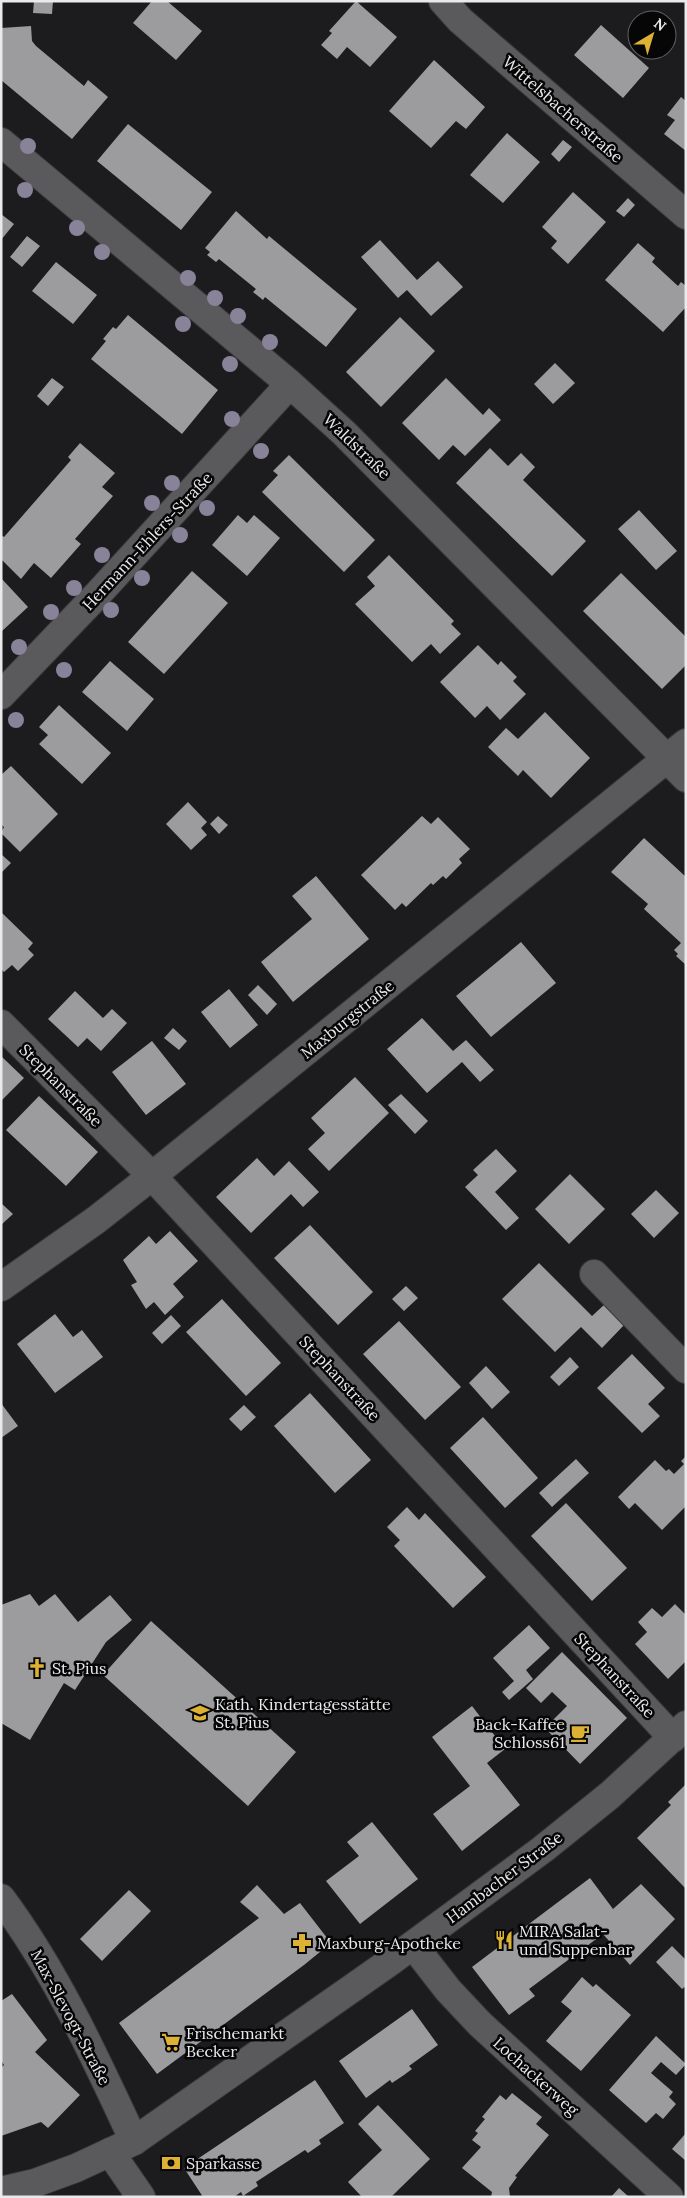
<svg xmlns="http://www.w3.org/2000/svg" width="687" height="2198" font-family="Lora,serif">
	<rect width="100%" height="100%" fill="#1c1b1e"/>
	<path fill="#9c9b9e" d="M34,1H53L52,14L33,13Z
		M152,1H167L202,31L176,60L133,23Z
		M356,1L397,37L370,67L347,47L337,59L321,45L332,33L329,31Z
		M601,25L649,68L623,98L574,55Z
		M31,26L32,41L36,46L84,86L88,80L108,97L72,139L1,80V28Z
		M434,60L485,107L466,129L456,121L431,148L389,111Z
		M681,97L686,101V151L664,134L675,120L667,115Z
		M128,124L212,192L181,230L97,161Z
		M507,133L540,162L503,203L470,175Z
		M563,140L572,147L559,162L551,154Z
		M573,192L606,222L568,264L551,248L557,241L542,227Z
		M628,198L635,205L624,217L616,211Z
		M236,211L267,239L269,236L357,309L326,347L265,297L263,300L253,292L256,289L219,259L216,262L207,255L210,252L205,248Z
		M1,214L14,224L1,240Z
		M27,236L40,246L22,267L10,257Z
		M380,240L417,280L438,261L463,287L431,316L407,290L398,298L361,257Z
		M638,243L655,258L652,262L678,286L681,282L686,286V307L663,332L605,280Z
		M56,262L97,295L73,324L32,291Z
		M128,315L218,390L182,434L91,359L106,341L103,339L113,327L116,329Z
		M400,317L435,351L381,407L346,372Z
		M555,363L575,383L553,404L534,384Z
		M52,378L64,387L48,406L37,396Z
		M446,378L483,415L489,408L501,420L465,456L453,445L439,460L402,423Z
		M80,443L115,473L102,487L113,496L75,539L81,544L51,578L34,563L21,579L1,559V535L4,537L71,460L68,457Z
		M490,448L508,466L521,453L535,467L523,480L586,541L552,576L456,483Z
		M289,455L375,540L344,572L262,492L278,475L273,471Z
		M639,510L677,551L656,570L618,529Z
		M238,515L247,523L254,515L280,538L247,576L212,545Z
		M389,555L454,621L451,624L461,634L440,654L431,644L412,662L355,604L375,586L367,577Z
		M192,571L228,603L164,674L128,642Z
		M621,573L686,637V665L662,689L583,611Z
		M1,578L28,607L1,632Z
		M478,645L498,665L501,661L517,677L513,681L526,694L500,720L487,706L475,718L440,682Z
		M110,661L154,699L127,731L82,692Z
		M59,705L111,753L82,784L39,744L48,735L39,727Z
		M545,712L590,758L551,798L523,770L518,776L488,747L506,728L518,739Z
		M11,766L58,814L20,852L1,833L4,827L1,824V775Z
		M188,802L207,822L201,828L207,835L191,850L166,824Z
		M218,816L228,825L219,834L210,824Z
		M422,816L431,824L438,817L470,849L459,859L462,863L446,879L443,876L433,885L431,883L406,907L402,903L395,910L361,875Z
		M644,838L686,877V965L676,956L678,954L674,950L681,943L644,909L648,904L611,872Z
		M1,854L11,863L1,873Z
		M316,876L369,939L293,1002L261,962L312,919L292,896Z
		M1,912L33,943L28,949L34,955L18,971L12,965L4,972L1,969Z
		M521,942L556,983L491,1037L456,996Z
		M258,985L277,1004L267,1015L248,995Z
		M229,989L258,1025L230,1048L201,1012Z
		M75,991L103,1018L112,1009L127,1023L101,1051L87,1038L78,1047L48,1019Z
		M422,1018L453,1051L466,1040L494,1070L480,1082L462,1062L427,1093L387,1049Z
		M173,1028L187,1041L179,1050L164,1038Z
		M152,1041L186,1084L146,1115L112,1072Z
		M1,1056L24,1078L1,1101Z
		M355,1077L389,1113L329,1171L308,1149L325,1133L311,1118Z
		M401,1094L428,1121L415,1134L388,1105Z
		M39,1096L98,1152L66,1186L6,1130Z
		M496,1149L517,1171L495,1192L519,1218L506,1230L465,1187L478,1175L473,1170Z
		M257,1158L274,1176L289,1161L319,1192L303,1207L291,1194L251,1233L216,1197Z
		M570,1174L605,1209L569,1244L535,1209Z
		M656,1190L679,1213L654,1238L631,1214Z
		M1,1203L13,1214L1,1225Z
		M310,1225L373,1292L338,1325L274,1258Z
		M170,1231L198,1261L173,1284L184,1297L165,1315L154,1302L146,1309L131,1285L137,1282L123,1260L149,1236L156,1244Z
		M539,1263L592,1316L605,1304L625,1324L602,1348L581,1327L555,1352L502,1299Z
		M406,1286L418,1298L404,1311L392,1299Z
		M222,1299L281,1363L246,1396L186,1332Z
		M55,1314L73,1337L82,1330L103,1357L55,1393L17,1344Z
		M171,1315L181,1326L162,1344L152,1333Z
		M399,1321L461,1387L425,1420L363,1354Z
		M632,1354L665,1388L648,1404L660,1416L642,1433L597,1388Z
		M570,1357L579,1367L559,1386L550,1377Z
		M486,1366L510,1392L492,1409L469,1383Z
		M310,1393L371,1460L335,1493L274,1426Z
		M1,1403L18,1426L1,1438Z
		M244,1405L256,1417L241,1431L229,1419Z
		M483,1417L538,1478L505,1508L450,1448Z
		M686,1456V1506L662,1530L635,1503L629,1509L618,1497L655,1460L666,1471L669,1469L674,1474L684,1464L681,1461Z
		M576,1459L589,1473L552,1507L539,1493Z
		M566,1503L627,1568L592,1601L531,1536Z
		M407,1507L419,1520L425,1513L486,1577L453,1608L394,1546L400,1540L387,1527Z
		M30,1594L39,1606L55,1594L78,1622L110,1595L132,1620L106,1642L75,1690L64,1683L30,1740L1,1723V1605Z
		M675,1604L686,1615V1661L668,1679L635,1644L647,1632L638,1622L652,1608L662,1617Z
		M151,1621L296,1752L248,1806L103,1675Z
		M529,1625L550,1648L526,1670L533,1679L509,1700L502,1692L514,1681L493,1658Z
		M562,1652L627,1718L580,1764L545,1728L567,1706L552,1692L541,1703L526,1688Z
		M472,1706L505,1749L487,1763L520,1805L462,1851L433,1814L470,1786L432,1737Z
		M686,1784V1889L637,1838L671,1805L668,1802Z
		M372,1822L418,1879L360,1924L326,1881L359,1856L347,1842Z
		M590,1878L613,1909L641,1884L675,1919L630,1965L603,1934L529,1989L535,1996L509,2015L472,1967Z
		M257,1885L284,1914L300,1903L331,1943L304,1965L157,2074L119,2023L259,1918L240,1902Z
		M129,1890L151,1911L102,1961L80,1939Z
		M672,1946L686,1960V1986L682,1989L656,1962Z
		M582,1977L593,1987L596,1984L631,2015L581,2071L546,2041L572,2011L561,2002Z
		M12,1994L47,2040L35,2052L80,2095L48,2128L41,2122L1,2136V2068L4,2065L1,2060V2001Z
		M412,2009L438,2045L409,2066L412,2069L404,2075L392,2083L390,2080L366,2098L339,2061Z
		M656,2036L686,2064L676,2075L661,2062L651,2073L673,2092L669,2097L676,2104L663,2119L656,2113L646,2123L609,2090Z
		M315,2080L344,2123L319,2140L321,2144L308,2153L305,2150L256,2182L258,2186L243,2196L241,2192L234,2197H203L184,2168Z
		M512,2093L542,2117L536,2124L549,2135L515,2176L517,2177L509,2188L510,2197H491L492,2192L462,2168L481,2147L472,2140L478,2133L475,2131L485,2119L482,2117L500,2095L506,2100Z
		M378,2105L430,2159L391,2197H362L348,2182L382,2150L358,2124Z
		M686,2133V2161L672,2149Z
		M619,2188L629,2197H611Z"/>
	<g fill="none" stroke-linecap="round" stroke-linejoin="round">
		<g stroke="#39383a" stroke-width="30">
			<path id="minor" d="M443,1L460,20L686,215
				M1,142L290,384L344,433L686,778
				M1,695L97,595L290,384
				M1,1024L152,1176L673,1738
				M594,1274L686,1369
				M1,1287L96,1220L152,1176L686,743
				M1,1898C56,1972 95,2057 134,2141
				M413,1945L448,1990L480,2024L669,2197
				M110,2152L141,2197"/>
		</g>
		<g stroke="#39383a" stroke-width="30">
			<path id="tertiary" d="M1,2191L35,2183L76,2168L134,2141L391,1961L543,1849L610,1795L686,1725"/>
		</g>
		<use href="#minor" stroke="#5a5a5c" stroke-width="28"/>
		<use href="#tertiary" stroke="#5a5a5c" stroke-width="28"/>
	</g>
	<g fill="#89839a">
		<circle cx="28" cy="146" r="8"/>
		<circle cx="25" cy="190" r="8"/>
		<circle cx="77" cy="228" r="8"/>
		<circle cx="102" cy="252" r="8"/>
		<circle cx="188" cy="278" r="8"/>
		<circle cx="215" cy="298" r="8"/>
		<circle cx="238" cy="316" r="8"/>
		<circle cx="183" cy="324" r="8"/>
		<circle cx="270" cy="342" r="8"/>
		<circle cx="230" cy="364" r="8"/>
		<circle cx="232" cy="419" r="8"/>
		<circle cx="261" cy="451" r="8"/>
		<circle cx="172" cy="483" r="8"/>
		<circle cx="152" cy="503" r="8"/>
		<circle cx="207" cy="508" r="8"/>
		<circle cx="180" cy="535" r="8"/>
		<circle cx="102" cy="555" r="8"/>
		<circle cx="142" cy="578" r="8"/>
		<circle cx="74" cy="588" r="8"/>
		<circle cx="111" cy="610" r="8"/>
		<circle cx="51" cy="612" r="8"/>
		<circle cx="19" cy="647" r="8"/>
		<circle cx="64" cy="670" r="8"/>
		<circle cx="16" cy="720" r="8"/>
	</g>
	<defs>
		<g id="church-bare" transform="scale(1.5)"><path d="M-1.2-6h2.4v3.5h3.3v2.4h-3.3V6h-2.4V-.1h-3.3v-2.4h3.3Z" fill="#ddb133" stroke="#070607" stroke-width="2.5" paint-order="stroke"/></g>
		<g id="school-bare" transform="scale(1.5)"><path d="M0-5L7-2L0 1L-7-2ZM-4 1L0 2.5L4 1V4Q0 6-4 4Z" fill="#ddb133" stroke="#070607" stroke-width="2.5" paint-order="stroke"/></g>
		<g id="cafe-bare" transform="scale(1.5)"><path d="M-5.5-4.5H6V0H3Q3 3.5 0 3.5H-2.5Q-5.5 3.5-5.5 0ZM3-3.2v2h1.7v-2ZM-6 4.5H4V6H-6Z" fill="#ddb133" stroke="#070607" stroke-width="2.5" paint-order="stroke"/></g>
		<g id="restaurant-bare" transform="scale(1.5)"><path d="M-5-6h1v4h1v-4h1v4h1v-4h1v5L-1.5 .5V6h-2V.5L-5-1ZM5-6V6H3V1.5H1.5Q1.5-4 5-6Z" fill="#ddb133" stroke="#070607" stroke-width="2.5" paint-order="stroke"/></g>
		<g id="pharmacy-bare" transform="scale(1.5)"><path d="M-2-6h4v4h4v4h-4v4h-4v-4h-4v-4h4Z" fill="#ddb133" stroke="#070607" stroke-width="2.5" paint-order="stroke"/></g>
		<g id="supermarket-bare" transform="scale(1.5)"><path d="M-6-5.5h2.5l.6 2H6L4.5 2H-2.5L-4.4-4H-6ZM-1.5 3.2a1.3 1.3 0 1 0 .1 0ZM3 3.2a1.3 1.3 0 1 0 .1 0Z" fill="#ddb133" stroke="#070607" stroke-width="2.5" paint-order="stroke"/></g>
		<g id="bank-bare" transform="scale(1.5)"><path d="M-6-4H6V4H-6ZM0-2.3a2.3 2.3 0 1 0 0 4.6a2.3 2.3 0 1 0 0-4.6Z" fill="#ddb133" stroke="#070607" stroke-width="2.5" paint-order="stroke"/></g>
	</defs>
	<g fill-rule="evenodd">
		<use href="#church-bare" x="37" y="1668"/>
		<use href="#school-bare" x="200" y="1713"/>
		<use href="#cafe-bare" x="580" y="1733"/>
		<use href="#restaurant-bare" x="504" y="1940"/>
		<use href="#pharmacy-bare" x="302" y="1943"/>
		<use href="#supermarket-bare" x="171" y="2042"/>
		<use href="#bank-bare" x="171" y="2163"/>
	</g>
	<g text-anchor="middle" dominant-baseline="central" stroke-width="5" stroke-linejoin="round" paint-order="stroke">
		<g font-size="16" fill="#eae9eb" stroke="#070607">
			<text transform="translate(563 109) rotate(41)">Wittelsbacherstraße</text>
			<text transform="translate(357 446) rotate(44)">Waldstraße</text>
			<text transform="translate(147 541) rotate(-47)">Hermann-Ehlers-Straße</text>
			<text transform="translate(347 1019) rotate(-39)">Maxburgstraße</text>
			<text transform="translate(61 1085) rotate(45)">Stephanstraße</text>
			<text transform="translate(340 1378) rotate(47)">Stephanstraße</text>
			<text transform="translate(615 1675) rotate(47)">Stephanstraße</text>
			<text transform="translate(504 1877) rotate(-37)">Hambacher Straße</text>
			<text transform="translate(71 2017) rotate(62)">Max-Slevogt-Straße</text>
			<text transform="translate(536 2076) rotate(42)">Lochackerweg</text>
		</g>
		<g font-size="16" fill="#eae9eb" stroke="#070607" text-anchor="start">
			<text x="52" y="1668">St. Pius</text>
			<text x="215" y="1704">Kath. Kindertagesstätte<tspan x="215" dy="18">St. Pius</tspan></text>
			<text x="565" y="1724" text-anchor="end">Back-Kaffee<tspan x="565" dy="18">Schloss61</tspan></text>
			<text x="519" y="1931">MIRA Salat-<tspan x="519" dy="18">und Suppenbar</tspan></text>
			<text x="317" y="1943">Maxburg-Apotheke</text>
			<text x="186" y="2033">Frischemarkt<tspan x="186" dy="18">Becker</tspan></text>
			<text x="186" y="2163">Sparkasse</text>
		</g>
	</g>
	<rect width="687" height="2198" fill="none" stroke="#eae9eb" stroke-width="5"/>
	<g transform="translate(652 35) rotate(38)"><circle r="24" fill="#070607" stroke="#626162"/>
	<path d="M0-4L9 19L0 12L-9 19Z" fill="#ddb133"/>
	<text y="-8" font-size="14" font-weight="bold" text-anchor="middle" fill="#eae9eb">N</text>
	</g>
</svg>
